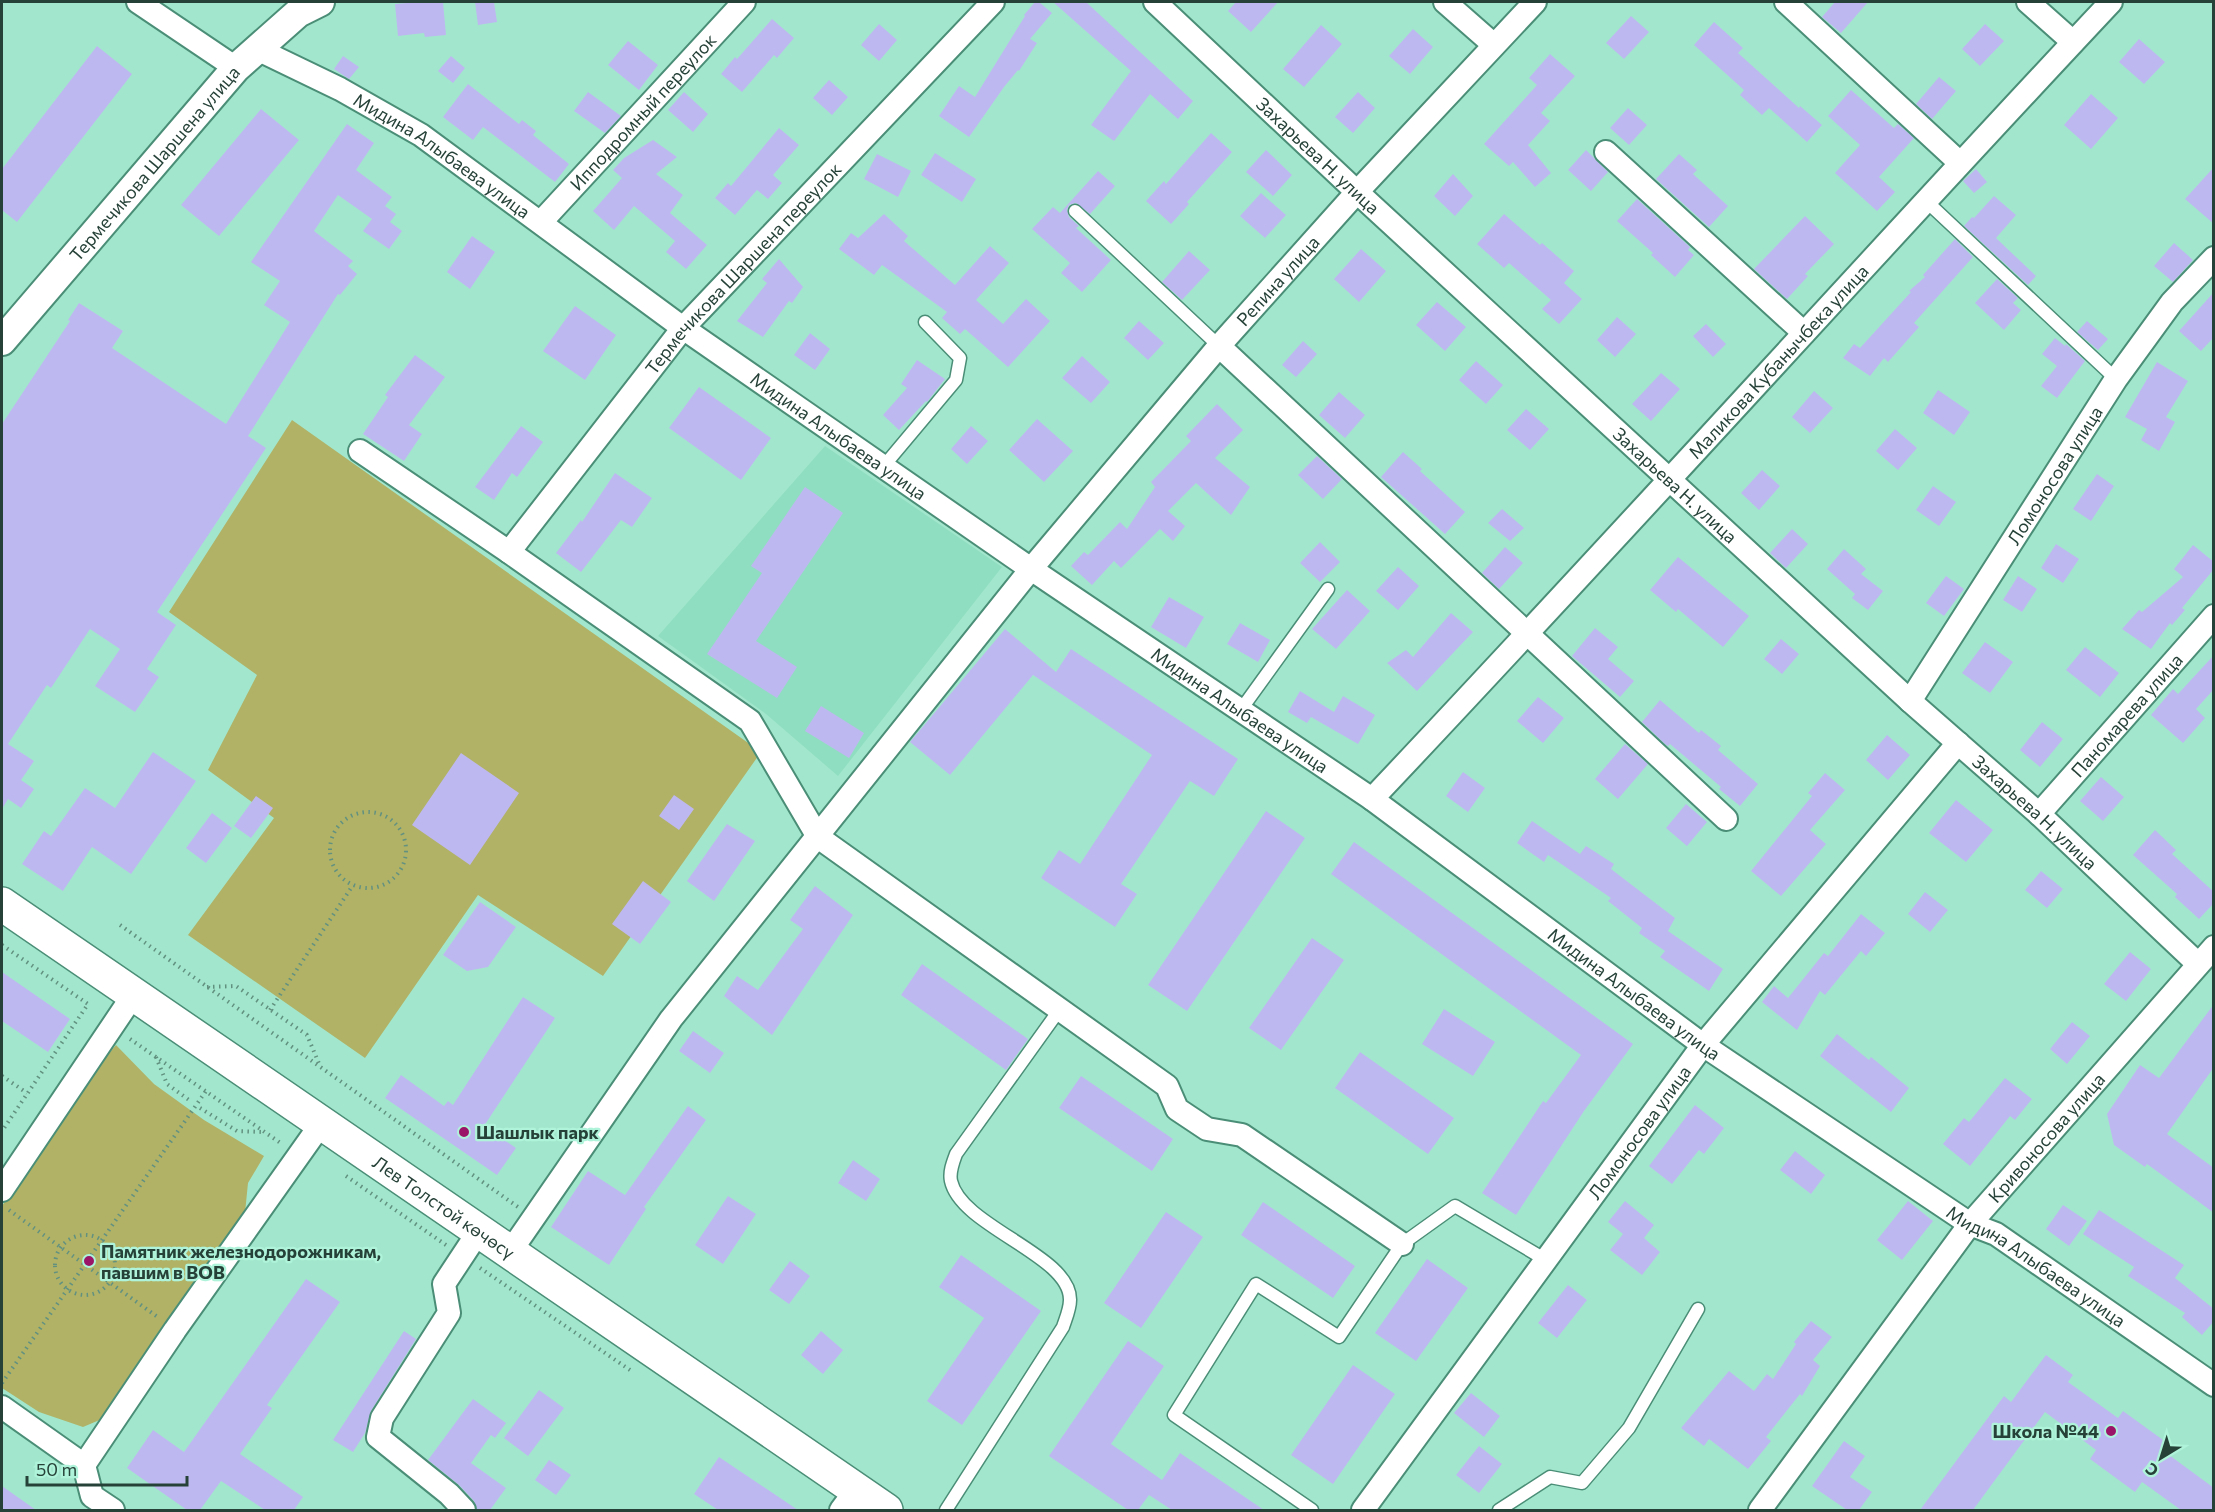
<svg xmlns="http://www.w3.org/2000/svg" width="2215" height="1512" font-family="Commissioner,sans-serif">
	<rect width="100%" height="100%" fill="#a2e7cd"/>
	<path fill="#90dec1" d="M825,446L1002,567L838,776L766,714L658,636Z"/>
	<path fill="#b1b266" d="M292,420L761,752L603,976L478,895L365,1058L188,935L274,818L208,770L257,675L169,612Z
		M116,1045L154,1084L204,1120L264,1156L248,1183L245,1213L109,1416L83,1427L39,1412L2,1388V1206L88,1078Z"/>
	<path fill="#beb8f0" d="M419,2H443L446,35L425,37L424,33L398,36L395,4Z
		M475,2H494L497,22L478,25Z
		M1035,2H1039L1052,13L1030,39L1037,43L1019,71L1018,70L1004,87L969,137L939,116L959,86L975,97L1025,16L1024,15Z
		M1053,2H1086L1193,101L1178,119L1150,94L1114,141L1091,125L1131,71Z
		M1236,2H1278L1251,32L1228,11Z
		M1835,2H1868L1841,33L1822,17Z
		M1631,16L1649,32L1624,59L1606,43Z
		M772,19L794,38L777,58L774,55L742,92L721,74L735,57L737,59Z
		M1714,22L1743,48L1738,53L1799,108L1800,106L1822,125L1807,142L1769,108L1762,115L1740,95L1744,90L1694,45Z
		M879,24L897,40L879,61L861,45Z
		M1985,24L2004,41L1980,66L1962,49Z
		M1321,25L1342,44L1304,87L1283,69Z
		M1413,29L1433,47L1410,74L1389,56Z
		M2139,39L2165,62L2144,84L2119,62Z
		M628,41L658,65L639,90L608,65Z
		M97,46L132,74L17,222L2,210V169Z
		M1550,54L1575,76L1541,113L1550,121L1528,145L1551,173L1535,187L1513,162L1509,166L1484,144L1537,85L1529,78Z
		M343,56L359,67L349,79L334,69Z
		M451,56L465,68L453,83L438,71Z
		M1939,77L1956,91L1932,119L1916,104Z
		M829,80L848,97L832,115L813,98Z
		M468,84L519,124L522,120L536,131L533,135L569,164L555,182L483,127L473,140L443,117Z
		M1851,90L1894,128L1898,124L1914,138L1879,177L1895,192L1877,211L1835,173L1860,145L1828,116Z
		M588,92L621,116L605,133L574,111Z
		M684,92L708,114L693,132L668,110Z
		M1358,92L1375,108L1353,133L1335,117Z
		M2091,94L2118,118L2091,149L2064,125Z
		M1628,108L1647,125L1629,145L1610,128Z
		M261,109L299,140L219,236L181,205Z
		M347,124L374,143L356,170L392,197L385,206L396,214L390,222L402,231L389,249L363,231L372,219L338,195L314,231L353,261L348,266L357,274L340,295L338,294L248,436L266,448L157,612L176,625L147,669L159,677L135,712L95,686L120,649L90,629L51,688L47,685L8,744L34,761L21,780L34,789L21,808L8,799L2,809V424L70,321L68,320L79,303L123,331L112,348L226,424L290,322L264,305L280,281L251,262Z
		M779,128L799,145L773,175L782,183L768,199L757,190L735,215L715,198L728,183L731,186Z
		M1211,133L1232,152L1187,202L1189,204L1171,224L1146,201L1164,181L1166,184Z
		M653,140L677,157L656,174L683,195L670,213L707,245L686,269L666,252L675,241L634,206L614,230L593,211L622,178L613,170L624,158Z
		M1266,150L1292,175L1273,196L1246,172Z
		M1586,150L1608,172L1591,191L1568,170Z
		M935,153L976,179L962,202L921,175Z
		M877,154L911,171L898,197L864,179Z
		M1679,154L1697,170L1693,174L1728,206L1709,227L1656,179Z
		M2214,167V224L2185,199Z
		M1976,169L1987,182L1974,193L1963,181Z
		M1098,171L1115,186L1090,214L1076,203L1069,205L1067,210L1069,217L1079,226L1076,228L1111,260L1082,292L1061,273L1070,263L1032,229L1053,207L1060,213Z
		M1453,174L1473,196L1455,216L1434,196Z
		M1261,193L1286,215L1265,238L1240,216Z
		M1994,196L2016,215L1996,238L2036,276L2028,285L1964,226L1972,217L1974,218Z
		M1637,199L1690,247L1688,250L1694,255L1675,277L1651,255L1653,253L1617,221Z
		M884,214L908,236L904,241L955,285L990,246L1009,263L976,300L1003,324L1026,299L1050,321L1008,367L965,329L960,334L942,318L947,312L882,265L874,275L839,249L851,233L858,238Z
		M1504,214L1540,245L1542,243L1574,271L1564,283L1582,299L1559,324L1542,309L1551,300L1509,263L1504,268L1477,244Z
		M1805,216L1834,244L1805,274L1808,276L1787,299L1754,269Z
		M472,236L495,252L470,289L447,272Z
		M1955,239L1973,257L1914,323L1919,327L1888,362L1884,358L1870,376L1843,358L1854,344L1860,348L1911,292L1909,291L1925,277L1923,275Z
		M2174,243L2193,260L2173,282L2154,266Z
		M1361,249L1386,271L1359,302L1334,279Z
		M1189,251L1210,270L1182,300L1162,282Z
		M779,259L803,287L792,303L789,301L763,337L737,321L767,283L762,279Z
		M1997,279L2018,298L2013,303L2021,310L2004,330L1975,303Z
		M2214,292V337L2201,351L2179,331Z
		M1437,302L1466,327L1445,351L1416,325Z
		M575,306L616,335L585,380L543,351Z
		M1617,317L1636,334L1615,357L1597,340Z
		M1139,321L1164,343L1148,360L1124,338Z
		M2087,321L2108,339L2098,350L2077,332Z
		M1706,324L1726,344L1713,357L1693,336Z
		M810,333L830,349L815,370L794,355Z
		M2055,338L2065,346L2066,344L2085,361L2057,398L2041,386L2057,366L2042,354Z
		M1303,341L1317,354L1296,377L1282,365Z
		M415,355L445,377L409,425L422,434L404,461L363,434L388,397L385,395Z
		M1082,356L1110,382L1091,403L1062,378Z
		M917,360L945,379L927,402L926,401L899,430L883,415L907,388L901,384Z
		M1476,361L1503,385L1486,404L1459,380Z
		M2157,362L2188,381L2166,417L2175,422L2159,451L2141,440L2147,429L2125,417Z
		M1661,373L1680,389L1651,421L1632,404Z
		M699,387L771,438L741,480L669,428Z
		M1938,390L1970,412L1954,435L1923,413Z
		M1814,391L1833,408L1810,433L1792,417Z
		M1339,392L1365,415L1345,438L1319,415Z
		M1217,404L1243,430L1215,458L1250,487L1231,515L1196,483L1168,511L1185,526L1173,541L1160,529L1121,568L1114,561L1092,585L1071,566L1084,552L1088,555L1120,522L1127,529L1155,487L1151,482L1191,441L1186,436Z
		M1526,409L1549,429L1530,450L1507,430Z
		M1037,419L1073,451L1044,482L1009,450Z
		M521,426L543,442L517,477L512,473L494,500L475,487Z
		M971,426L988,441L967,464L951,449Z
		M1895,429L1917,448L1898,470L1876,451Z
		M1403,452L1422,469L1420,471L1465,512L1445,534L1381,477Z
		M1317,456L1342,479L1323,499L1298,475Z
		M1762,470L1780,486L1759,510L1741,493Z
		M615,473L652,498L632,527L621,520L581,572L556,553L581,520L582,522Z
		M2097,474L2114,486L2091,521L2073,509Z
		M1933,486L1956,502L1939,526L1916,510Z
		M805,487L843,513L756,641L797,667L777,698L707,654L762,573L751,566Z
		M1502,509L1524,528L1510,541L1488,523Z
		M1792,529L1808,544L1786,568L1770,553Z
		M1320,542L1340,562L1320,582L1300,563Z
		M2056,544L2079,559L2063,583L2041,568Z
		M2193,545L2214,562V569L2182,608L2185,610L2172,625L2170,623L2151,649L2122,629L2139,610L2142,612L2183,577L2174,569Z
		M1505,547L1523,563L1499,589L1482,573Z
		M1844,549L1866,569L1861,574L1883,591L1868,610L1852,598L1855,594L1827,569Z
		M1678,557L1749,616L1723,647L1678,609L1676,612L1650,590Z
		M1398,567L1419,586L1398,610L1376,591Z
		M1946,576L1964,589L1944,616L1926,603Z
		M2018,576L2037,589L2022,612L2003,600Z
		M1347,590L1370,611L1336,649L1312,629Z
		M1169,597L1204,617L1186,648L1151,627Z
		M1451,613L1473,632L1417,691L1387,663L1406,650L1413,657Z
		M1240,623L1270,640L1258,662L1227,644Z
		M1595,628L1618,647L1608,659L1634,681L1620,697L1572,656Z
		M1005,629L1056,672L1071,649L1238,759L1214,796L1190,781L1121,884L1137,894L1115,927L1041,878L1059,850L1080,864L1152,755L1033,675L950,775L910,742Z
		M1781,639L1799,654L1782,674L1764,659Z
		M1985,642L2013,662L1990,693L1962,673Z
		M2085,647L2119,673L2100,697L2066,670Z
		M2214,655V689L2196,709L2205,718L2183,743L2151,715L2173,689L2178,694Z
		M1300,691L1334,712L1343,696L1375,715L1358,744L1311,717L1307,723L1288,712Z
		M1538,697L1564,718L1543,743L1517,721Z
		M1660,700L1699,733L1701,730L1721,746L1718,750L1758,784L1740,806L1719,789L1721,787L1670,744L1668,746L1665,744L1642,722Z
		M821,706L864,733L849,758L805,731Z
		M2042,722L2063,739L2040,767L2020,750Z
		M1887,735L1910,755L1888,780L1866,760Z
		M1625,744L1648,764L1618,799L1595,779Z
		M153,752L196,781L131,874L92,847L63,891L22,864L44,831L51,836L85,788L115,808Z
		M461,753L519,793L470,865L412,825Z
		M1463,772L1485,788L1468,812L1446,796Z
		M1825,773L1845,790L1810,830L1826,844L1781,896L1751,871L1812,796L1808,793Z
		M2101,777L2124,797L2103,821L2080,801Z
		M674,795L694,809L679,830L659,816Z
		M256,796L273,808L251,838L234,826Z
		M1956,800L1993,830L1966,862L1929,833Z
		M1686,804L1707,822L1687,846L1666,828Z
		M1266,811L1305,838L1187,1011L1148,985Z
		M212,813L232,828L206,863L186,848Z
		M1532,821L1580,854L1586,846L1614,864L1611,869L1675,918L1668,931L1723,969L1709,991L1660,957L1665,951L1639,933L1642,928L1608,901L1611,898L1548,855L1544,862L1517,843Z
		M727,824L755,841L714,901L687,881Z
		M2155,830L2176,850L2172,854L2214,892V903L2199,919L2175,897L2177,894L2133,855Z
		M1354,842L1633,1044L1584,1111L1516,1215L1482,1193L1543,1101L1546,1103L1581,1055L1331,874Z
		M2041,871L2063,889L2047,908L2025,890Z
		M643,881L671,902L640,944L612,924Z
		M815,886L853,915L772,1035L724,996L737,976L758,990L803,929L790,920Z
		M1925,892L1948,910L1930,932L1908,914Z
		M480,902L516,927L488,967L467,971L443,955Z
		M1861,914L1885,933L1866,956L1861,951L1825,995L1820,991L1797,1030L1762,1002L1774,986L1788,998L1824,953L1828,956Z
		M1312,938L1344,960L1281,1050L1249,1028Z
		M2130,952L2151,969L2126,1001L2104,984Z
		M922,964L1028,1039L1006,1070L901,995Z
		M2,972L70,1019L48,1052L2,1021Z
		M523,997L555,1018L484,1126L516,1148L497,1175L385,1098L401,1075L444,1106L448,1101L453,1105Z
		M2214,1004V1067L2167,1134L2214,1168V1213L2147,1164L2145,1167L2114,1145L2107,1114L2140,1065L2159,1078Z
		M1444,1009L1495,1042L1473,1076L1422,1044Z
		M2072,1022L2090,1036L2067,1064L2050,1049Z
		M693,1031L724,1053L710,1073L679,1051Z
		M1837,1034L1869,1060L1871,1057L1909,1088L1891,1112L1820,1056Z
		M1360,1052L1454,1118L1428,1154L1335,1088Z
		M1081,1076L1173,1139L1152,1171L1059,1108Z
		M2005,1078L2032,1099L2015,1120L2010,1116L1970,1166L1943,1144L1964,1118L1969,1122Z
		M1695,1105L1724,1128L1704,1154L1699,1150L1672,1184L1649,1166Z
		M688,1106L706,1120L644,1207L646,1209L609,1265L551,1227L588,1171L625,1195Z
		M1795,1151L1825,1175L1811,1194L1780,1170Z
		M853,1160L880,1179L866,1201L838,1183Z
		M728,1196L756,1214L723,1264L695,1245Z
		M1625,1201L1654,1225L1644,1238L1660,1252L1642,1275L1610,1250L1623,1234L1608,1222Z
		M1908,1201L1933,1221L1902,1260L1877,1240Z
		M1263,1202L1355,1266L1333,1298L1241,1235Z
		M2063,1205L2087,1221L2069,1246L2046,1229Z
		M2099,1210L2184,1265L2175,1278L2214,1309V1321L2202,1335L2182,1317L2185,1313L2128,1276L2134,1267L2083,1234Z
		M1166,1212L1203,1237L1141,1328L1104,1303Z
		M961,1255L1041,1311L962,1425L927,1401L984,1318L939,1287Z
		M1427,1259L1468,1288L1416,1361L1375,1333Z
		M790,1261L810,1276L789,1304L769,1290Z
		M306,1279L340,1302L267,1405L272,1408L240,1454L303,1497L294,1510H265L221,1481L200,1510H187L127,1468L153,1430L184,1452Z
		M1568,1285L1587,1300L1557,1338L1538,1323Z
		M1811,1321L1832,1337L1813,1360L1820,1366L1802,1396L1800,1394L1766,1437L1771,1441L1748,1469L1709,1439L1704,1446L1681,1428L1729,1371L1754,1391L1767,1374L1773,1379L1796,1344L1794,1342Z
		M404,1331L416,1339L371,1411L365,1433L353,1452L333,1440Z
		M821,1331L843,1350L823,1374L801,1355Z
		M1128,1341L1164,1366L1111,1444L1162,1480L1180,1453L1264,1510H1172L1149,1495L1138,1510H1128L1049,1456Z
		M2046,1355L2073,1375L2068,1382L2118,1418L2123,1411L2170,1445L2165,1452L2214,1488V1510H2181L2142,1482L2135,1492L2090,1459L2096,1450L2045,1412L1973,1510H1920L2004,1396L2011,1402Z
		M1353,1365L1395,1394L1333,1484L1291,1455Z
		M539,1390L564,1408L528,1456L504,1438Z
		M1471,1393L1500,1416L1484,1437L1454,1413Z
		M473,1399L506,1423L495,1438L491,1435L471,1463L506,1488L490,1510H477L474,1501L459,1485L428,1460Z
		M1844,1441L1865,1456L1850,1477L1872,1492L1859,1510H1847L1812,1486Z
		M1479,1446L1502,1464L1479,1493L1456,1475Z
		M719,1457L798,1510H718L694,1494Z
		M549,1460L571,1475L556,1495L535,1480Z
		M2,1486L36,1510H2Z"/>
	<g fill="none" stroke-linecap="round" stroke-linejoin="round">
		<g stroke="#4b8e77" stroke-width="15">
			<path id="service" d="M1925,200L2116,379
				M1075,211L1219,346
				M883,467L956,380L960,358L925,322
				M1240,711L1328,589
				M946,1510L1063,1327C1066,1318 1070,1309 1070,1300C1071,1255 961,1227 951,1181C949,1172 953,1162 956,1154L1060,1009
				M1312,1510L1174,1415L1256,1284L1339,1337L1402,1244L1455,1206L1546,1260
				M1499,1510L1550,1477L1582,1483L1629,1428L1698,1309"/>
		</g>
		<g stroke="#4b8e77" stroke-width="26">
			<g id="minor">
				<path d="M138,2L236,68"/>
				<path id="s1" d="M1155,2L1357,192L1910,701L2039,814L2198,964"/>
				<path d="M1445,2L1494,45"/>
				<path d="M1786,2L1960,163"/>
				<path d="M2028,2L2073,42"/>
				<path id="s2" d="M257,49L340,89L421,135L683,328L1031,569L1372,799L1703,1045L1970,1224L1996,1234L2214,1385"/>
				<path d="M1606,152L1804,333"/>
				<path id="s3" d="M541,222L744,2"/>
				<path d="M1219,346L1726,819"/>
				<path d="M360,451L509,552L750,721L818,837L1167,1086L1177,1109L1207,1129L1242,1135L1402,1244"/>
				<path id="s4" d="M509,552L683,328L993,2"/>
				<path id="s5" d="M1910,701L2116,379L2172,302L2214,258"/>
				<path id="s6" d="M1372,799C1621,536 1863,266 2111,2"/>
				<path id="s7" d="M2039,814L2214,616"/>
				<path d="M2,1190L134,994"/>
				<path id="s8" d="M510,1252L671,1019L1031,569L1219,346L1357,192L1535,2"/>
				<path d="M2,1407L84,1465L175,1330L321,1124"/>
				<path d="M84,1465L92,1496L113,1510"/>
				<path d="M464,1510L449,1494L378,1437L382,1418L449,1313L444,1284L479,1231"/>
				<path d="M841,1510L856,1490"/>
				<path id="s9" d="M1363,1510L1703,1045L1958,743"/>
				<path id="s10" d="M1760,1510L1970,1224L2214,947"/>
			</g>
		</g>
		<g stroke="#4b8e77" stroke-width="32">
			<g id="tertiary">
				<path id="s11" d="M2,341L236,68L298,13L320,2"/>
			</g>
		</g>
		<g stroke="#4b8e77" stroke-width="36">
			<g id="primary">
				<path id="s12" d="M2,904L886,1510"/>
			</g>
		</g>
		<path stroke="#629180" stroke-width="4" stroke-dasharray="1.5 4.5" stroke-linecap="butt" d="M330 850a38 38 0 1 1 76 0a38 38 0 1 1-76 0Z
			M120,925L518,1207
			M2,945L88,1004L2,1131
			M207,987L236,986L307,1035L320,1066
			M270,1010L353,885
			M130,1039L282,1144
			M156,1057L167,1084L189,1100
			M2,1076L27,1093
			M200,1108L237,1131L264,1132
			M346,1176L446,1245
			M9,1210L159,1318
			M55 1265a30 30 0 1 1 60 0a30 30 0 1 1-60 0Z
			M480,1268L630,1370
			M2,1383L206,1091"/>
		<use href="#service" stroke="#fff" stroke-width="12"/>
		<use href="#minor" stroke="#fff" stroke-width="22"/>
		<use href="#tertiary" stroke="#fff" stroke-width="28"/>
		<use href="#primary" stroke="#fff" stroke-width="33"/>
	</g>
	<g fill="#9a1468" stroke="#aff4da" stroke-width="2">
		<circle cx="464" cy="1132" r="6"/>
		<circle cx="89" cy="1261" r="6"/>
		<circle cx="2111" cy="1431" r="6"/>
	</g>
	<g text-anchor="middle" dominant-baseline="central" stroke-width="4.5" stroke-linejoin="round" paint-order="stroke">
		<g font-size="18" fill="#264238" stroke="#aff4da">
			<text stroke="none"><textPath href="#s3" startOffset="150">Ипподромный переулок</textPath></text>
			<text stroke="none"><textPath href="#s1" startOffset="224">Захарьева Н. улица</textPath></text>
			<text stroke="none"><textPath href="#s2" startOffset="214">Мидина Алыбаева улица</textPath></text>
			<text stroke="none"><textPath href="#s11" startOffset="234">Термечикова Шаршена улица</textPath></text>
			<text stroke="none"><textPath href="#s4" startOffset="368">Термечикова Шаршена переулок</textPath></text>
			<text stroke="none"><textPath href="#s8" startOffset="1239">Репина улица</textPath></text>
			<text stroke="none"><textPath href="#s6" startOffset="597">Маликова Кубанычбека улица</textPath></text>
			<text stroke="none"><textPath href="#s2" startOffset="700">Мидина Алыбаева улица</textPath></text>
			<text stroke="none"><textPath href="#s5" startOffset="268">Ломоносова улица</textPath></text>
			<text stroke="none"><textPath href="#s1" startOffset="710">Захарьева Н. улица</textPath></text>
			<text stroke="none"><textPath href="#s2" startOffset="1186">Мидина Алыбаева улица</textPath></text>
			<text stroke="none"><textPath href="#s7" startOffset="132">Паномарева улица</textPath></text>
			<text stroke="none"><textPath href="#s1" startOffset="1196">Захарьева Н. улица</textPath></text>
			<text stroke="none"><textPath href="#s2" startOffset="1672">Мидина Алыбаева улица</textPath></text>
			<text stroke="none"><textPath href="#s9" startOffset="468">Ломоносова улица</textPath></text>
			<text stroke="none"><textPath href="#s10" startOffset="470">Кривоносова улица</textPath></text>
			<text stroke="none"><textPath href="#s12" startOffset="536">Лев Толстой көчөсү</textPath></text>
			<text stroke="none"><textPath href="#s2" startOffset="2158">Мидина Алыбаева улица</textPath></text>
		</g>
		<g font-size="18" font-weight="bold" fill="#264238" stroke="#aff4da" text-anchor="start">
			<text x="476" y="1132">Шашлык парк</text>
			<text x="101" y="1251">Памятник железнодорожникам,<tspan x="101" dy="21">павшим в ВОВ</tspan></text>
			<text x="2099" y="1431" text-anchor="end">Школа №44</text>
		</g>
	</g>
	<rect width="2215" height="1512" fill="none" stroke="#264238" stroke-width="6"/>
	<g transform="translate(2161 1458) rotate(218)" stroke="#aff4da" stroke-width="4.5" paint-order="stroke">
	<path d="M0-4.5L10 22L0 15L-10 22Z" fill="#264238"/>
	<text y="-9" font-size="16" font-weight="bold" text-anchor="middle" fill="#264238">С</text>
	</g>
	<path d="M27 1476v9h160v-9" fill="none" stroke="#264238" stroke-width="3"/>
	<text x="36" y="1476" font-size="18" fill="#264238" stroke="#aff4da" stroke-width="4.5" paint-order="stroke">50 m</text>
</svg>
